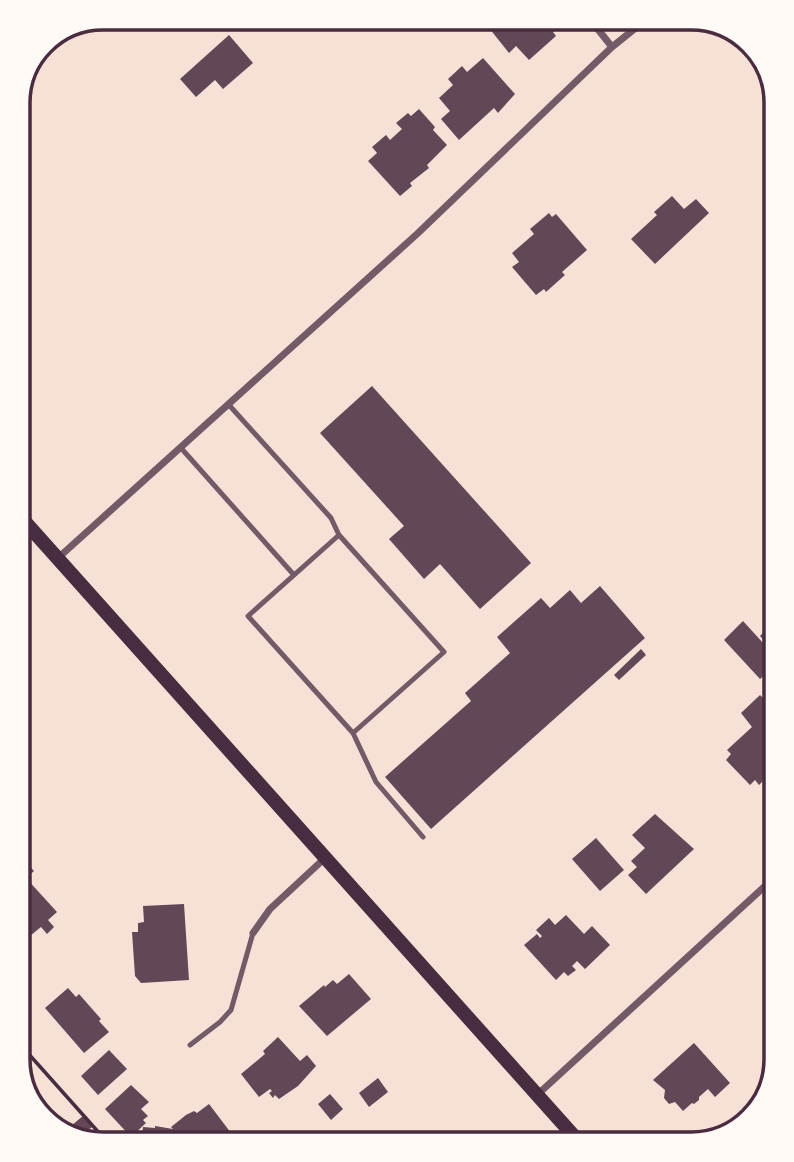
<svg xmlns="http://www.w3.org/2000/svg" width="794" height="1162" font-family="Lato,sans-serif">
	<rect width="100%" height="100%" fill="#f7e1d7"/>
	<path fill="#644757" d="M481,18H549L558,28L553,32L556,36L529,60L516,46L509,53Z
		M229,35L253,63L223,89L215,80L196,97L180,79Z
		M483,58L515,94L498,113L494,108L459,140L441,119L450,111L439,98L453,85L448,79L462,66L467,72Z
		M419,109L435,127L433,130L447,145L427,165L429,168L410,183L412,186L400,196L368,161L377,153L372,147L386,135L390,140L402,129L396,123L408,113L411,116Z
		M672,196L684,209L696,199L709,213L655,264L631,239L657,215L654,212Z
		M549,213L552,217L556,214L587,250L562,272L565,275L546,292L544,289L536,295L512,267L519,262L512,253L534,234L530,229Z
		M372,386L531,563L480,609L440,564L424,579L389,539L404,526L320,433Z
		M600,586L645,638L431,829L385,777L471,701L465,693L510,653L497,637L541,598L550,608L570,590L581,603Z
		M743,621L776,657V664L772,669L776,674V678L772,682L765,675L760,679L724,640Z
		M769,627L776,638L768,645L760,636Z
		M641,649L646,655L619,680L614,675Z
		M760,695L762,697L764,696L772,705L770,707L776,713V768L759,785L755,780L750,785L726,760L731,754L727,750L752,727L741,713Z
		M655,814L694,849L646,894L628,875L637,867L631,861L645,848L632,835Z
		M596,838L624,870L600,891L572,859Z
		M19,855L34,871L26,878L57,912L48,920L54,927L47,934L41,927L30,936L18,922V856Z
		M184,904L189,980L141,983L135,976L132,932H138V923L144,922L143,906Z
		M566,915L584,934L592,926L610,945L585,969L577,961L572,966L576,970L568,976L564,972L556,980L524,945L537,934L540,938L542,936L536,930L549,918L555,925Z
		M349,974L371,999L327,1036L299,1006L324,985L325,987L333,980L337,984Z
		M776,987V1005L768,995Z
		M68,988L76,997L79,994L101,1019L99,1021L109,1032L84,1053L45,1008Z
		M278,1037L300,1061L307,1055L316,1066L298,1086L279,1099L275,1095L273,1098L269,1093L272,1091L270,1089L259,1097L241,1074L265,1054L263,1051Z
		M694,1043L730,1083L715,1097L708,1089L699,1097V1100L694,1104L692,1103L683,1111L675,1102L669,1104L664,1098L665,1090L653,1080Z
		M109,1050L127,1069L98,1095L81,1076Z
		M378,1078L388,1092L369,1107L359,1093Z
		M131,1085L149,1102L141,1109L148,1116L143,1120L146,1123L131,1137L105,1109Z
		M330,1094L343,1109L331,1120L318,1104Z
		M209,1104L231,1133L216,1144H141L143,1127L155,1128V1126L173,1129L171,1127L186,1115L194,1111L197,1113Z
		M84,1115L93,1126L81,1137L71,1126Z"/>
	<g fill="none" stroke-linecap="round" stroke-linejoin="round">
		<path stroke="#4a2c40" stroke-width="3.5" d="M18,1042L109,1144"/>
		<path stroke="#755966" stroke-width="5" d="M229,405L331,518L339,535L444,652L353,733L248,616L339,535
			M181,448L294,575
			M353,733L376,782L423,837
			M190,1045L220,1022L231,1010L253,933"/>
		<path stroke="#755966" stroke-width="7" d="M589,18L612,47
			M58,558L417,234L612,47L648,18
			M253,933L270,909L325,858
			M537,1095L776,876"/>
		<path stroke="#4a2c40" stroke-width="14" d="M18,514L581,1144"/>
	</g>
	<path d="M0 0H794V1162H0ZM103 30H691A73 73 0 0 1 764 103V1059A73 73 0 0 1 691 1132H103A73 73 0 0 1 30 1059V103A73 73 0 0 1 103 30Z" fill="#fffaf5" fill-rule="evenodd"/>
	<path fill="none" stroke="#4a2c40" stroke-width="3.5" d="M103 30H691A73 73 0 0 1 764 103V1059A73 73 0 0 1 691 1132H103A73 73 0 0 1 30 1059V103A73 73 0 0 1 103 30Z"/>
</svg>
